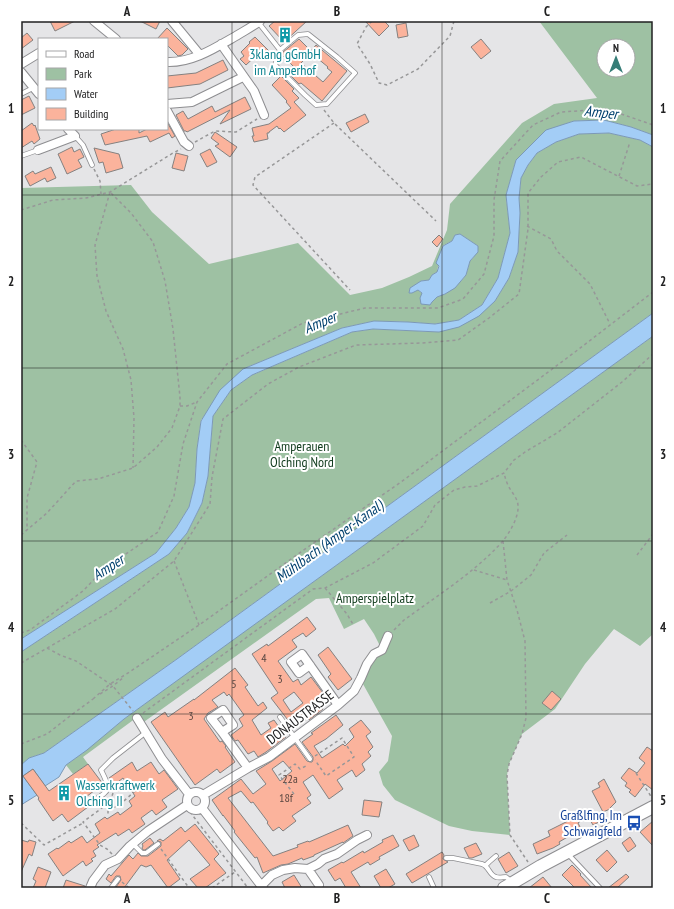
<svg xmlns="http://www.w3.org/2000/svg" width="674" height="909" font-family="'PT Sans Narrow',sans-serif">
	<rect width="100%" height="100%" fill="#e5e5e7"/>
	<path fill="#9ec1a3" fill-rule="evenodd" d="M539,21H653V135L631,127L604,120L574,121L546,131L516,160L506,195L510,233L498,278L482,305L459,320L435,324L408,322L374,321L342,328L243,369L201,420L197,449L195,483L189,507L176,528L156,553L21,639V188L131,185L152,212L209,264L298,243L350,295L382,288L409,277L432,266L447,230L450,204L522,123L554,104L597,98ZM604,46H628V70H604ZM460,234L478,246L473,258L470,261L466,275L461,281L445,294L437,297L432,302L418,290L421,281L429,280L432,275L437,272L442,246L452,241L455,235Z
		M609,133L640,140L653,147V313L177,659L44,753L29,758L21,765V652L169,554L187,533L202,503L208,476L213,416L231,390L252,375L352,332L373,329L439,332L495,301L509,278L518,252L520,213L519,198L521,178L528,165L537,153L556,142L579,134Z
		M653,336V634L640,646L614,629L585,664L555,709L522,734L509,764L507,775L510,835L472,831L449,826L395,800L383,785L379,772L388,761L392,736L363,684L374,654L382,650L374,634L364,619L344,629L329,598L316,599L141,724L136,718L83,757L88,764L73,774L66,765L96,742L124,719L184,675Z"/>
	<path fill="#a3cdf6" stroke="#7c99b6" d="M604,120L631,127L653,135V147L640,140L609,133L579,134L556,142L537,153L528,165L521,178L519,198L520,213L518,252L509,278L495,301L479,316L459,327L439,332L373,329L352,332L252,375L231,390L213,416L208,476L202,503L187,533L169,554L21,652V639L156,553L176,528L189,507L195,483L197,449L201,421L220,390L243,369L342,328L374,321L408,322L435,324L459,320L482,305L498,278L510,233L506,195L516,160L546,130L574,121Z
		M460,234L478,246V252L470,261L466,275L455,288L445,294L437,297L432,302L430,305L421,304L420,298L422,293L418,290L412,293H409L410,288L421,281L429,280L432,275L437,272L439,266L436,263L443,246L452,241L455,235Z
		M653,313V336L124,719L87,750L66,765L59,777L45,786L33,769L23,776L37,795L21,805V765L29,758L44,753L177,659Z"/>
	<path fill="#fbb39c" stroke="#848180" fill-rule="evenodd" d="M50,21H75L55,31Z
		M140,21H160L156,29Z
		M275,21H307L284,42L269,26Z
		M365,21H384L389,26L379,36Z
		M406,23L408,36L398,38L396,25Z
		M167,28L188,49L182,55L178,56L167,45V39H157Z
		M27,33L33,40L21,49V38Z
		M255,37L269,51L263,56L260,52L246,65L240,59L244,56L241,52L250,43L249,42Z
		M299,39L311,51L316,45L347,71L322,101L301,83L299,84L291,76L297,70L282,55L283,52ZM311,53L328,67L327,68L332,72L323,82L301,63Z
		M481,39L491,51L481,59L471,47Z
		M223,60L228,70L200,84L167,88V76L196,73Z
		M281,76L294,89L292,91L299,98L294,102L306,115L284,132L280,128L279,129L277,126L269,132V133H267L268,139L254,142L252,136H254L252,128L269,124L291,108L286,102L287,101L272,85Z
		M29,96L35,108L21,115V100Z
		M245,97L251,109L220,124L230,110L187,132L186,131H184L176,115L183,111L188,119L212,106L215,112Z
		M365,114L369,122L351,132L346,123Z
		M167,122L175,136L172,138L169,133L150,142L147,136L105,145L101,134L116,129H139V133L147,129H167Z
		M32,123L34,126L35,125L40,139L34,144L32,141L21,148V131Z
		M215,132L237,147L230,157L215,146L219,144L211,138Z
		M72,147L74,152L80,149L84,157L78,160L82,167L67,174L58,154Z
		M94,148L119,154L123,168L106,173L103,162L99,163Z
		M210,149L217,162L207,167L200,154Z
		M176,153L188,156L184,171L172,168Z
		M51,167L56,178L47,182L45,178L30,186L25,176L33,171L35,174Z
		M439,235L443,239L437,247L432,242Z
		M307,617L316,629L306,637L303,633L292,640L297,647L278,661L293,682L298,679L301,685L311,677L326,697L319,703L323,709L309,720L308,718L294,728L271,698L278,693L252,654L267,644L268,646ZM294,692L303,703L291,712L283,700Z
		M328,647L352,679L338,690L328,677L331,674L318,655Z
		M235,668L248,685L245,687L258,706L263,702L267,708L252,720L261,735L271,728L268,723L274,720L286,737L266,752L258,757L254,751L248,754L238,740L235,741L231,735L243,726L239,719L244,715L229,694L227,696L224,692L212,700L218,707L208,713L204,719L220,742L222,741L226,746L225,747L235,762L220,773L217,769L195,785L151,722L165,712L168,717L194,699V700Z
		M552,691L561,699L551,710L542,703Z
		M336,715L343,725L326,739L314,746L322,758L343,744L345,746L354,737L349,729L361,720L371,732L366,736L373,747L368,752L371,756L362,764L365,770L356,777L352,770L337,780L343,789L329,799L313,775L303,782L311,795L307,798L311,803L292,816L296,821L283,831L279,827L273,831L267,823L268,822L253,802L251,803L241,791L228,798L273,856L298,847L297,845L308,841L309,842L348,825L353,836L343,843V842L314,855V856L303,860L302,858L288,864L281,865L263,873L257,857L255,858L234,832L235,831L223,815V816L212,800L241,779L253,794L266,784L256,771L272,761L295,744L307,761L310,762H312L313,760V757L302,742L313,734L311,733ZM283,761L292,771L280,781L272,769Z
		M647,747L653,751V790L645,784L635,797L629,792L631,790L625,786L627,783L621,778L629,768L637,773L645,763L639,758Z
		M132,762L137,771L151,762L159,774L164,770L178,789L162,800L167,807L156,815L152,810L141,818L145,824L132,833L129,829L118,836L116,833L97,845L99,847L93,851L96,856L91,859L93,861L86,866L83,861L63,876L48,854L57,848L58,849L69,841L71,843L82,836L87,843L100,833L95,824L105,817L107,819L118,812L120,815L132,806L129,801L135,796L123,778L114,785L109,778Z
		M88,764L103,784L82,800L88,807L68,822L62,814L53,821L38,799L39,798L23,776L33,769L49,791Z
		M604,779L616,802L610,808V809L603,812L592,791L600,787L598,783Z
		M364,800L382,802L379,817L362,815Z
		M579,813L582,820L578,823L582,831L572,836L571,835L559,842L560,844L553,848L537,854L533,844L550,836L548,831L574,818L573,816Z
		M595,815L599,822L593,825L589,818Z
		M653,821V846L640,832Z
		M195,824L219,854L214,859L226,873L205,888H198L190,879L210,865L189,840L167,860L180,879L168,888L151,865L146,867L141,865L124,888H118L116,887L121,880L120,876H116L111,883L106,879L109,874L111,876L129,855L133,859L138,853L141,856H148L161,846V842L157,841L160,839L163,841L181,827L185,832Z
		M393,835L399,846L379,857L380,859L370,865L368,862L351,872L361,888H346L340,878L335,881L328,870L342,862L343,863L363,851L364,853L383,842L382,840Z
		M414,835L419,846L409,851L403,840Z
		M630,837L636,846L628,852L622,843Z
		M150,838L154,843L145,850H143L142,848L143,846L142,844Z
		M21,840L28,842L29,840L36,842L32,856L29,854L21,872Z
		M476,843L482,854L472,858H469L464,848Z
		M607,850L617,862L607,872L596,860Z
		M442,852L444,855L443,859L448,862L412,883L406,874Z
		M509,852L518,866L506,873L498,859Z
		M572,865L581,874L580,875L592,888H575L562,875Z
		M38,867L51,872L45,888H33L36,881L33,879Z
		M386,869L395,884L388,888H381L374,876Z
		M626,874L629,877L617,888H608Z
		M294,875L302,888H285L282,882Z
		M543,877L552,888H529Z
		M66,880L85,886V888H63Z"/>
	<g fill="none" stroke-linecap="round" stroke-linejoin="round">
		<g stroke="#8e8e91" stroke-width="5.5">
			<path id="lane" d="M258,22L280,50
				M308,34L337,57L355,73L327,104L316,105L305,95L275,65L280,50L298,35Z
				M21,94L33,88
				M75,136L83,145L92,165
				M21,156L38,150
				M280,717L310,759
				M90,803C110,790 112,792 101,770L113,758L145,733
				M133,844L142,853H146L158,844
				M567,853L600,888
				M446,858H453L482,864C489,866 489,875 496,877C499,878 503,877 506,877L511,881
				M486,865L489,862L496,856
				M429,877L434,888
				M111,888L118,879"/>
		</g>
		<g stroke="#8e8e91" stroke-width="10">
			<path id="street" d="M94,21L116,39
				M172,21L200,55
				M221,44L254,91L264,115
				M167,62C192,63 215,48 236,36C244,31 252,27 260,21
				M21,64L39,53
				M21,72L39,94
				M167,104L192,102L243,77
				M167,111L184,142L189,146
				M38,150L75,136L68,129
				M310,665L299,673L291,662L302,654L338,705
				M137,718L162,759L189,794
				M222,732L211,718L223,710L233,725L222,732L248,768
				M187 801a9 9 0 1 1 18 0a9 9 0 1 1-18 0Z
				M203,795L248,768L269,757L338,705L354,691L361,678L367,664L374,654L382,650L388,636
				M202,808L263,888
				M308,869L319,885
				M261,886L272,875L283,870L295,868L308,869L318,864L324,859L337,854L357,840L367,835
				M90,888L93,881L105,865L118,859L130,846L148,831L187,805"/>
		</g>
		<g stroke="#8e8e91" stroke-width="14">
			<path id="secondary" d="M504,888L541,866L653,807"/>
		</g>
		<path stroke="#979798" stroke-width="1.5" stroke-dasharray="3 3" stroke-linecap="butt" d="M372,21L366,27L357,44L370,64L379,83L387,85L418,69L450,36L454,21
			M324,110L334,123L436,221
			M334,123L255,177L253,185L350,290
			M195,142L215,131L236,132L257,119
			M94,169L100,181L101,194
			M619,176L630,142
			M110,192L95,245L97,276L106,311L123,349L131,380L134,418L133,468
			M21,210L53,200L86,198L110,192L173,153L181,149
			M527,226L551,239L557,251L590,284L610,324
			M180,406H187L197,402
			M21,440L37,462L27,498V529
			M21,535L47,513L76,481L98,479L133,468L157,447L172,428L180,406V397L173,329L165,281L153,242L131,213L110,192
			M503,541L507,580L517,610L525,641L526,718L522,734L509,764L507,775L510,835L528,862
			M637,555L653,534
			M174,561L199,625
			M474,570L507,580
			M325,588L347,614L354,626
			M490,603L511,591L531,575L544,553L567,535
			M394,630L404,620C437,596 475,572 502,542C509,534 519,517 518,506C518,498 511,492 508,485C506,481 505,477 504,473
			M21,633L30,630L83,591L104,569L158,532L174,496L183,444L197,402L227,364L303,323L365,308H438L463,299L484,274L494,236V200L500,161L533,125L561,112L607,109L653,125
			M47,648L60,655L76,661L113,686L133,711
			M21,663L115,609L174,561L210,504L212,477L223,419L268,384L299,367L356,345L422,343L458,340L489,318L519,294L528,229V193L541,177L558,162L581,157L637,186L653,184
			M100,694L113,686L124,677
			M93,699L110,684L128,673L199,625L308,547L401,482L575,352L653,292
			M143,713L313,589L325,588L373,563L423,526L435,505L454,490L465,487L477,486L504,473L514,460L525,452L557,433L622,382L653,354
			M21,744L47,734L70,716L93,699
			M315,756L342,738L354,757L326,776L315,760
			M636,773L652,798
			M294,794L279,775L295,764L300,769L308,765
			M106,805L108,810V815
			M108,808C118,810 130,794 138,789H145
			M190,812L248,888
			M21,823L44,845L83,823
			M161,849L189,888
			M112,854L107,849L100,845L83,822L110,802L113,793
			M122,882L129,888
			M212,888L235,872"/>
		<use href="#lane" stroke="#fff" stroke-width="4"/>
		<use href="#street" stroke="#fff" stroke-width="8"/>
		<use href="#secondary" stroke="#fff" stroke-width="12"/>
	</g>
	<path fill="none" stroke="#212122" stroke-width="1" stroke-opacity="0.55" d="M232,21V888M442,21V888M21,195H653M21,368H653M21,541H653M21,714H653"/>
	<defs>
		<g id="building-bare" transform="scale(1.2)"><path d="M-4-6H4V6H1V3H-1V6H-4ZM-2.5-4.3h1.7v1.8h-1.7ZM.8-4.3h1.7v1.8H.8ZM-2.5-1h1.7V.8h-1.7ZM.8-1h1.7V.8H.8Z" fill="#0f9aa8" stroke="#fff" stroke-width="2.5" paint-order="stroke"/></g>
		<g id="bus-bare" transform="scale(1.2)"><path d="M-5-6H5V4H4V6H2V4H-2V6H-4V4H-5ZM-3.5-4V0h7V-4ZM-3.5 1.2v1.5H-2V1.2ZM2 1.2v1.5H3.5V1.2Z" fill="#1a4fb4" stroke="#fff" stroke-width="2.5" paint-order="stroke"/></g>
	</defs>
	<g fill-rule="evenodd">
		<use href="#building-bare" x="285" y="35"/>
		<use href="#building-bare" x="64" y="793"/>
		<use href="#bus-bare" x="634" y="823"/>
	</g>
	<g text-anchor="middle" dominant-baseline="central" stroke-width="4" stroke-linejoin="round" paint-order="stroke">
		<g font-size="12" fill="#584640">
			<text x="264" y="657">4</text>
			<text x="280" y="678">3</text>
			<text x="234" y="683">5</text>
			<text x="191" y="715">3</text>
			<text x="290" y="778">22a</text>
			<text x="286" y="797">18f</text>
		</g>
		<g font-size="14" fill="#0d838f" stroke="#fff">
			<text x="285" y="54">3klang gGmbH<tspan x="285" dy="16">im Amperhof</tspan></text>
			<text x="76" y="785" text-anchor="start">Wasserkraftwerk<tspan x="76" dy="16">Olching II</tspan></text>
		</g>
		<g font-size="14" fill="#103b1c" stroke="#fff">
			<text x="302" y="446">Amperauen<tspan x="302" dy="16">Olching Nord</tspan></text>
			<text x="375" y="598">Amperspielplatz</text>
		</g>
		<g font-size="14" fill="#212122" stroke="#fff">
			<text transform="translate(300 717) rotate(-37)">DONAUSTRASSE</text>
		</g>
		<g font-size="14" fill="#164399" stroke="#fff" text-anchor="end">
			<text x="622" y="815">Graßlfing, Im<tspan x="622" dy="16">Schwaigfeld</tspan></text>
		</g>
		<g font-size="15" font-style="italic" fill="#00406e" stroke="#fff">
			<text transform="translate(601 112) rotate(6)">Amper</text>
			<text transform="translate(320 322) rotate(-23)">Amper</text>
			<text transform="translate(329 541) rotate(-36)">Mühlbach (Amper-Kanal)</text>
			<text transform="translate(108 567) rotate(-33)">Amper</text>
		</g>
	</g>
	<rect width="674" height="909" fill="none" stroke="#ffffff" stroke-width="44"/>
	<rect x="38" y="38" width="130" height="92" fill="#ffffff" stroke="#a6a6a7"/>
	<rect x="46" y="51" width="20" height="6" fill="#ffffff" stroke="#a6a6a7"/>
	<text x="74" y="58" font-size="12" fill="#212122">Road</text>
	<rect x="46" y="68" width="20" height="12" fill="#9ec1a3" stroke="#a6a6a7"/>
	<text x="74" y="78" font-size="12" fill="#212122">Park</text>
	<rect x="46" y="88" width="20" height="12" fill="#a3cdf6" stroke="#a6a6a7"/>
	<text x="74" y="98" font-size="12" fill="#212122">Water</text>
	<rect x="46" y="108" width="20" height="12" fill="#fbb39c" stroke="#a6a6a7"/>
	<text x="74" y="118" font-size="12" fill="#212122">Building</text>
	<g transform="translate(616 58)"><circle r="19" fill="#ffffff" stroke="#a6a6a7"/>
	<path d="M0-3L7 15L0 10L-7 15Z" fill="#367d77"/>
	<text y="-6" font-size="11" font-weight="bold" text-anchor="middle" fill="#212122">N</text>
	</g>
	<rect x="22" y="22" width="630" height="865" fill="none" stroke="#212122" stroke-width="1.5"/>
	<g font-size="13" text-anchor="middle" font-weight="bold" fill="#212122">
		<text x="127" y="16">A</text>
		<text x="337" y="16">B</text>
		<text x="547" y="16">C</text>
		<text x="11" y="113">1</text>
		<text x="663" y="113">1</text>
		<text x="11" y="286">2</text>
		<text x="663" y="286">2</text>
		<text x="11" y="459">3</text>
		<text x="663" y="459">3</text>
		<text x="11" y="632">4</text>
		<text x="663" y="632">4</text>
		<text x="11" y="805">5</text>
		<text x="663" y="805">5</text>
		<text x="127" y="903">A</text>
		<text x="337" y="903">B</text>
		<text x="547" y="903">C</text>
	</g>
</svg>
